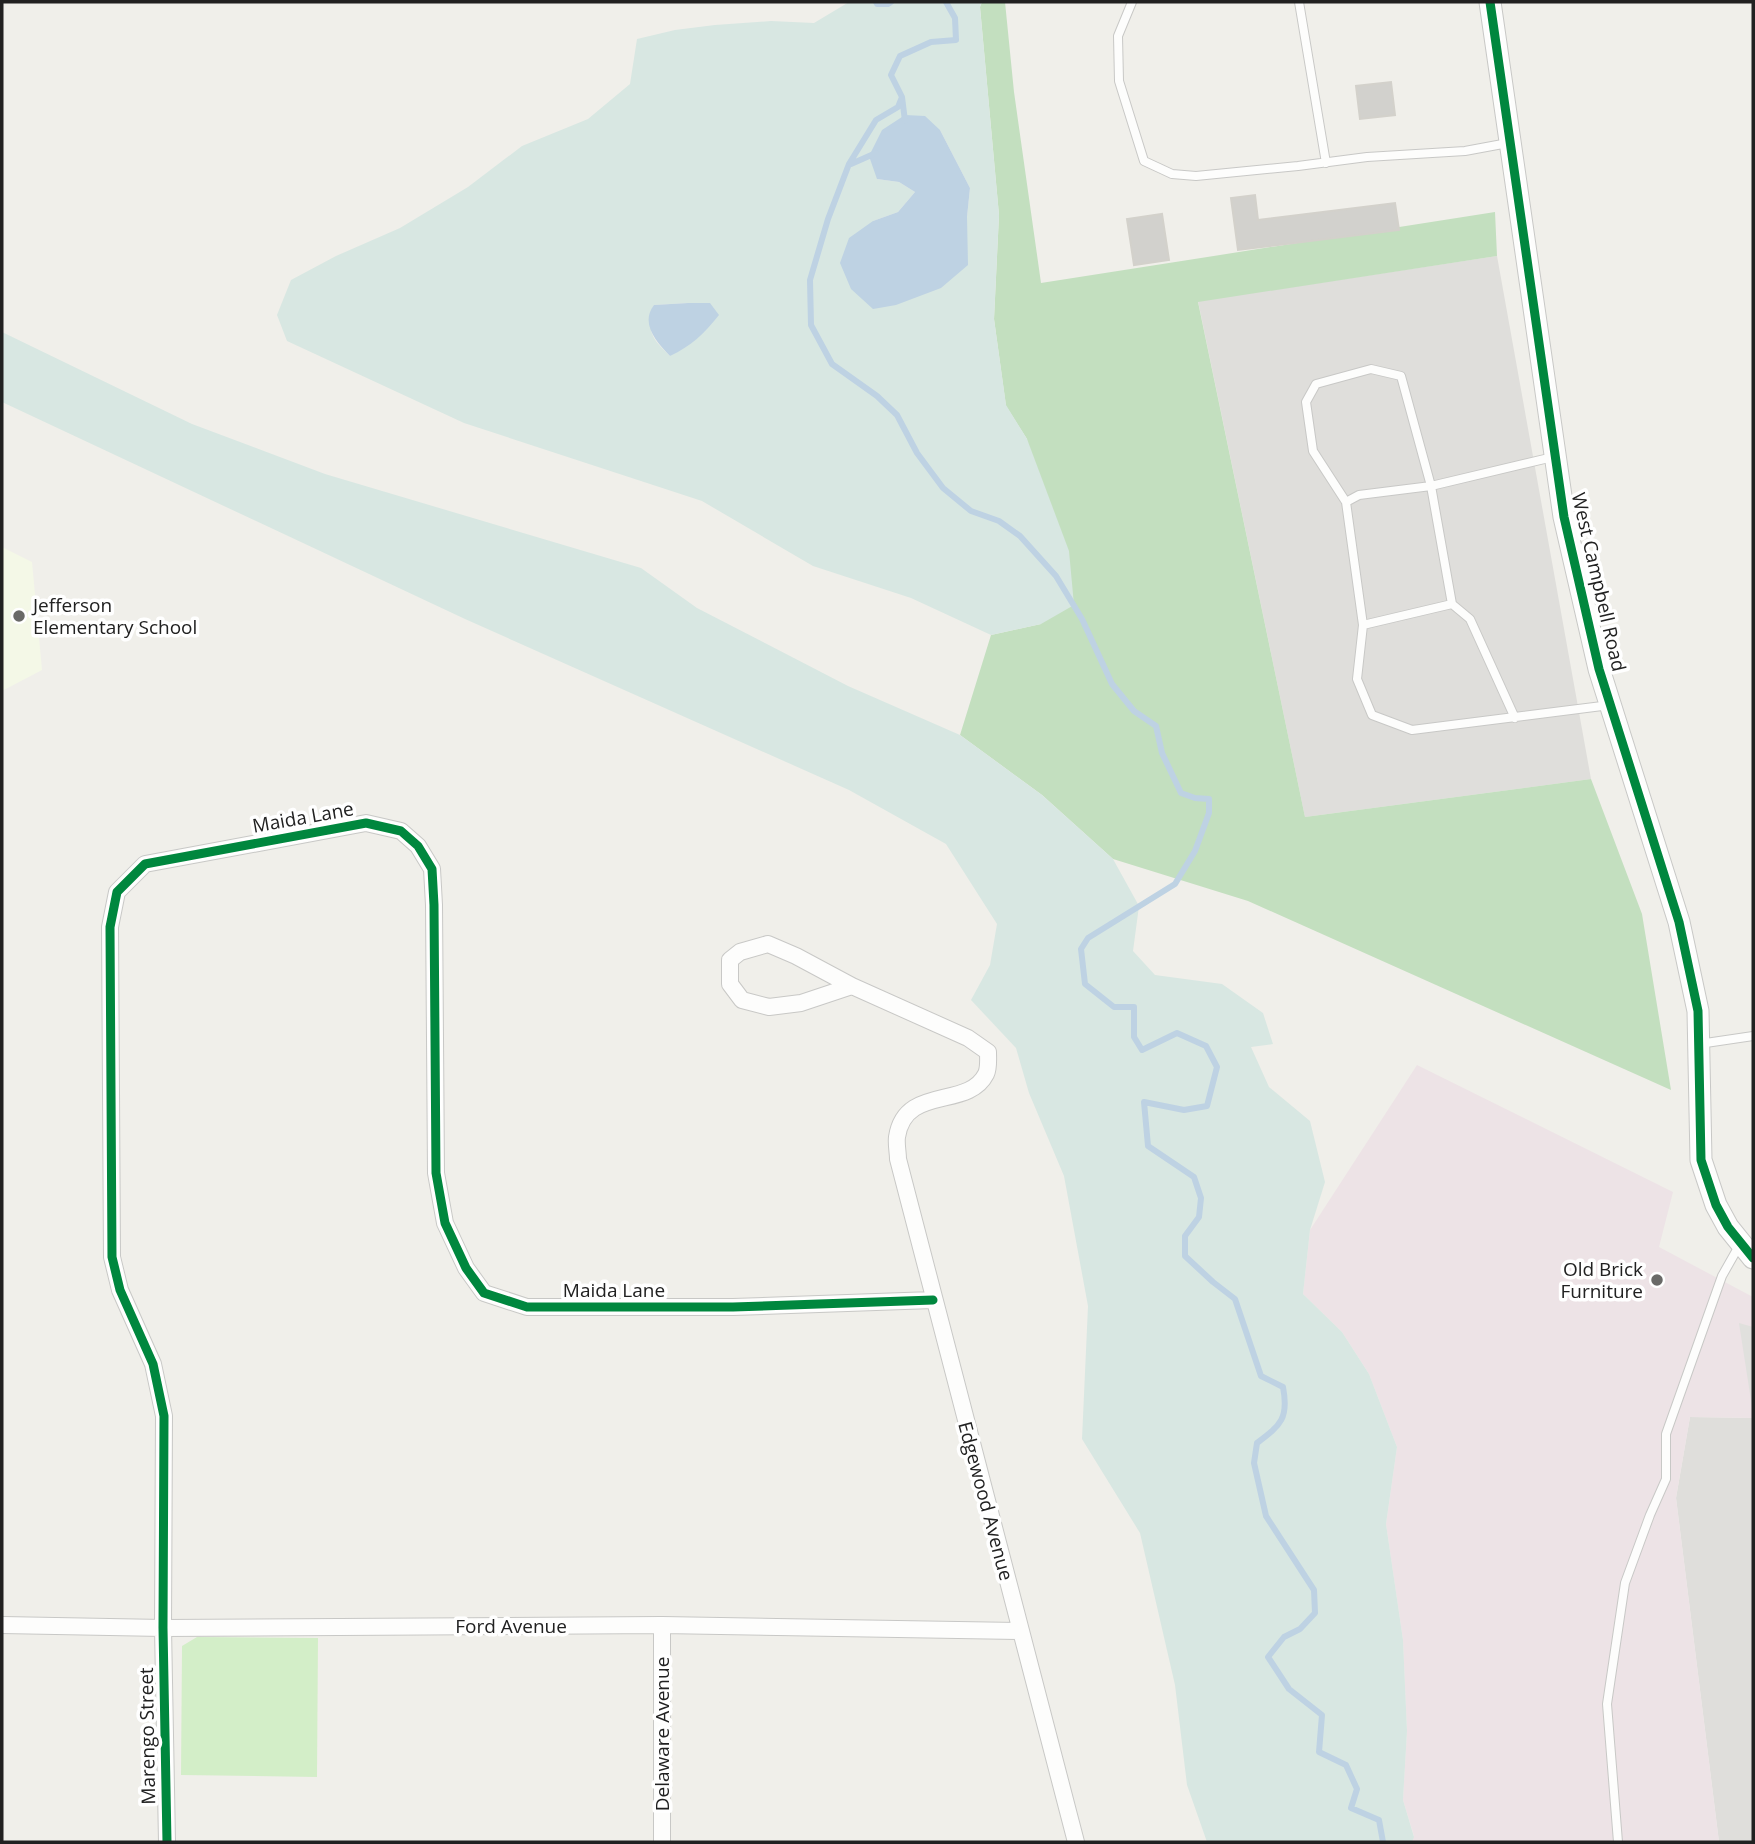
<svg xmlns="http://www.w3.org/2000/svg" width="1755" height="1844" font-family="'Open Sans',sans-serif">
	<rect width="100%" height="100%" fill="#f0efea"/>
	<path fill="#dfdedb" d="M1497,256L1591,779L1305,817L1198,301Z
		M1690,1417L1753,1418V1842H1719L1676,1498Z"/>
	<path fill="#ede3e6" d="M1417,1065L1673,1192L1659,1247L1753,1297V1418L1690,1417L1676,1498L1719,1842H1412L1414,1836L1403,1800L1407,1731L1403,1640L1386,1524L1397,1447L1369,1374L1342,1332L1303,1294L1310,1230Z"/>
	<path fill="#f4f8e7" d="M2,547L32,562L42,670L2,691Z"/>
	<path fill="#d3eec8" d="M197,1637L318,1638L317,1777L181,1775L182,1646Z"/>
	<path fill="#c3dfbf" d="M982,2H1005L1014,92L1041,283L1495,212L1497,256L1198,302L1305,817L1591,779L1642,914L1671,1090L1248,901L1113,859L1042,795L960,735L991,635L1041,624L1027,439L1006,406L994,319L999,215L980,7Z"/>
	<path fill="#d8e7e2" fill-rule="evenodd" d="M849,2H982L980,7L999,215L994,319L1006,405L1027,439L1069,551L1074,605L1041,624L991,635L911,598L813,566L702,501L464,423L287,341L277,315L291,280L336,256L400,228L468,187L522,146L588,119L630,84L637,39L675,30L715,25L771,21L814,23ZM940,130L970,188L967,217L873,221L898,212L915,192L899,182L877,179ZM688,303H710L670,356C649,336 648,332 654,305Z
		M2,332L192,424L325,474L641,568L697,608L848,686L960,735L1042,795L1113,859L1139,906L1133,951L1155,975L1222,984L1263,1013L1273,1044L1251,1047L1269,1087L1310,1121L1325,1182L1310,1230L1303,1294L1342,1332L1369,1374L1397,1447L1386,1524L1403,1640L1407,1731L1403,1800L1414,1837L1412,1842H1207L1187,1785L1175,1685L1140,1533L1082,1439L1088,1306L1064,1176L1029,1093L1016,1048L971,1000L990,965L997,924L946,844L849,790L465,619L2,402Z"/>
	<path fill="#e0e0dd" d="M1739,1323L1753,1327V1413Z"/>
	<path fill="#bed2e3" d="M905,115L925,116L940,130L970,188L967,217L968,265L941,288L896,305L873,309L851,289L840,263L849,238L873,221L898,212L915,192L899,182L877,179L869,156L882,130Z
		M688,303H710L719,315C704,334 691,346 670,356C656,342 640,323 654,305Z"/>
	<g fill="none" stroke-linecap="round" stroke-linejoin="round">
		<path stroke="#bed2e3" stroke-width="6" d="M876,2L877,4H888L891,2
			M946,2L955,18L956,40L931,42L900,56L891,75L902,97L898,107L876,120L849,164L828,219L810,280L811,325L832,364L877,396L897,415L917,453L943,488L971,511L999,521L1020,536L1056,576L1082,619L1112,684L1134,711L1156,726L1162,753L1181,793L1195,798L1209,799V813L1195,851L1175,884L1088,938L1081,949L1085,984L1114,1007H1134V1037L1142,1050L1177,1033L1206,1046L1217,1067L1207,1106L1184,1110L1144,1102L1148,1146L1194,1177L1201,1198L1199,1217L1185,1236V1256L1213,1282L1235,1299L1261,1376L1283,1387C1289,1418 1281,1425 1257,1443L1254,1463L1266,1516L1314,1590L1315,1613L1300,1629L1284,1637L1268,1657L1289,1689L1322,1715L1319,1752L1346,1765L1357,1789L1351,1808L1379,1820L1383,1842
			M902,97L905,121
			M851,164L876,153"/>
	</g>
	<path fill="#d2d1cd" stroke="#d3d1cb" stroke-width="2" d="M1391,82L1395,115L1360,119L1356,86Z
		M1255,195L1258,220L1395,203L1399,230L1238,250L1231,198Z
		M1162,214L1169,260L1134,265L1127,219Z"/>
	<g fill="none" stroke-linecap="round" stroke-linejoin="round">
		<g stroke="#c8c8c6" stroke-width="10">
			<path id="service" d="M1132,2L1118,36L1119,81L1144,161L1172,174L1196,176L1298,166L1367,157L1465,151L1508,143
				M1299,2L1326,163
				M1346,502L1313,451L1306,402L1316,384L1371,369L1401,376L1431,486L1452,604L1470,619L1515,718
				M1452,604L1363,625L1346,502L1359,495L1431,486L1553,457
				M1363,625L1357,679L1372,715L1412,730L1610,705
				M1699,1044L1753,1036
				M1618,1842L1607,1704L1625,1583L1650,1515L1666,1479V1434L1722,1276L1739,1246"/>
		</g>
		<g stroke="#c8c8c6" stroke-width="18">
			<path id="minor" d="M768,944L796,956L852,986L801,1003L769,1007L742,1000L730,984V960L740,952Z
				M852,986L968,1038L988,1052C988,1059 989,1068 986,1074C968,1110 905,1084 897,1137C896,1144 898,1152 898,1159L1076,1842
				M2,1625L163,1628L662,1625L1020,1631
				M167,1842L163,1628L164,1416L153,1364L120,1290L112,1257L110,927L117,892L145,864L366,823L401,831L418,846L432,869L434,905L436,1173L445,1223L466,1268L484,1293L527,1307H733L933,1300
				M662,1842V1625"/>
		</g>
		<g stroke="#c8c8c6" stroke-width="23">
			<path id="tertiary" d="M1490,2L1564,517L1599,669L1679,922L1698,1011L1701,1160L1716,1205L1728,1227L1753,1258"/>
		</g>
		<use href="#service" stroke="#fdfdfc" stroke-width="8"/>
		<use href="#minor" stroke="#fdfdfc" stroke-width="16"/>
		<use href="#tertiary" stroke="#fdfdfc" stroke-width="21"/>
		<g stroke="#fff" stroke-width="13">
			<path id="cycleway" d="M1490,2L1564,517L1599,669L1679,922L1698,1011L1701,1160L1716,1205L1728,1227L1753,1258
				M167,1842L163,1628L164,1416L153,1364L120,1290L112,1257L110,927L117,892L145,864L366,823L401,831L418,846L432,869L434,905L436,1173L445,1223L466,1268L484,1293L527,1307H733L933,1300"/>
		</g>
		<use href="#cycleway" stroke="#00873e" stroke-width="9"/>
	</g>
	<g fill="#696967" stroke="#fff" stroke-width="2.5">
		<circle cx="19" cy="616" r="7"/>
		<circle cx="1657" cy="1280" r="7"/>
	</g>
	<g text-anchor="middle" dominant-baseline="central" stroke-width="7" stroke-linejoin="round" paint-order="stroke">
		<g font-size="19" fill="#212121" stroke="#fff">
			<text transform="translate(1599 582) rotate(77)">West Campbell Road</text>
			<text transform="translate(303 817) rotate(-10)">Maida Lane</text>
			<text x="614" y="1290">Maida Lane</text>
			<text transform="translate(986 1501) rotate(75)">Edgewood Avenue</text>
			<text x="511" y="1626">Ford Avenue</text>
			<text transform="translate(662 1734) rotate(-90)">Delaware Avenue</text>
			<text transform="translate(147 1736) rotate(-91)">Marengo Street</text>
		</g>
		<g font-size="19" fill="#212121" stroke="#fff" text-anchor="start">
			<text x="33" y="605">Jefferson<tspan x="33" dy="22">Elementary School</tspan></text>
			<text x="1643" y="1269" text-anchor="end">Old Brick<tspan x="1643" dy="22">Furniture</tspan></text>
		</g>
	</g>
	<rect width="1755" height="1844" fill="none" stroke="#212121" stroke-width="7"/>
</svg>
